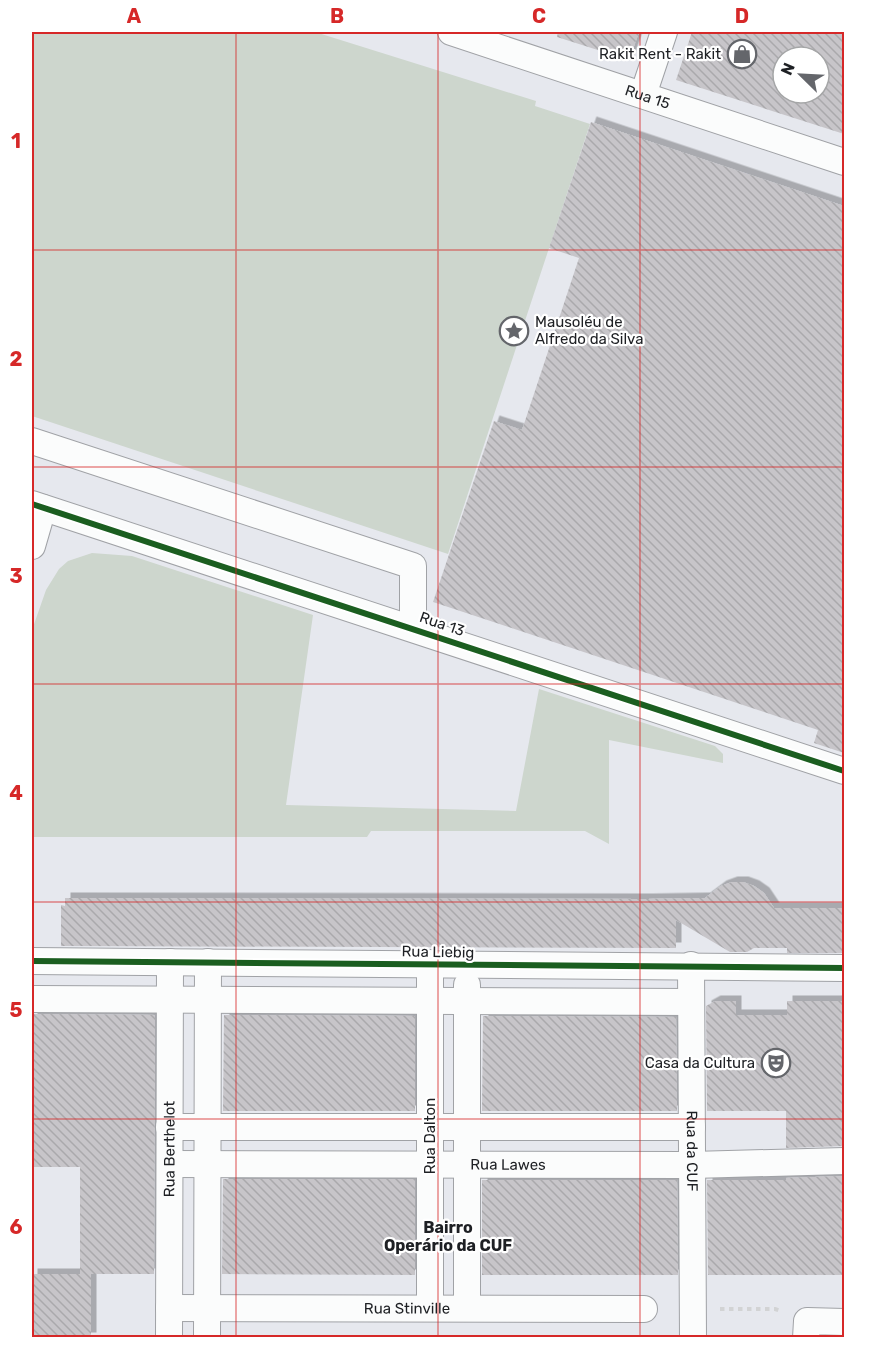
<svg xmlns="http://www.w3.org/2000/svg" width="876" height="1369" font-family="Rubik,sans-serif">
	<defs>
		<pattern id="building-back-hatch" width="6" height="6" patternUnits="userSpaceOnUse" patternTransform="scale(1.5)"><rect width="6" height="6" fill="#c7c5c9"/><path d="M-1 5l2 2M0 0l6 6M5-1l2 2" fill="none" stroke="#aaa9ac"/></pattern>
		<filter id="shadow"><feDropShadow dx="5.5" dy="-5.5" stdDeviation="0" flood-color="#0004"/></filter>
	</defs>
	<rect width="100%" height="100%" fill="#e6e8ee"/>
	<path fill="#cdd6cd" d="M32,32H315L536,101L535,106L590,124L448,554L32,416Z
		M92,553L132,556L313,615L286,805L516,811L539,689L715,746L723,754V763L609,740V844L585,831H371L367,837H32V630L46,590L59,569L68,561Z"/>
	<path fill="url(#building-back-hatch)" fill-rule="evenodd" filter="url(#shadow)" d="M558,32H639L629,60L557,37Z
		M692,32H844V134L676,80ZM783,57H819V93H783Z
		M591,122L844,206V753L814,743L818,730L433,602L494,421L522,430L579,258L549,248Z
		M732,882H743L754,886L764,893L774,908H844V953H787V948H754L747,952H730L676,920V948L61,946V905L65,906V898L647,899L705,898L721,886Z
		M715,1001H736V1015H787V1001H844V1146L786,1148V1111H707L706,1006Z
		M32,1014L155,1015L154,1274H91V1338H32V1274H80V1167H32Z
		M224,1015L415,1016V1111H223Z
		M483,1016L676,1017L677,1111H482Z
		M844,1176V1275H708L707,1180H786V1178Z
		M223,1179H415V1275L222,1274Z
		M482,1180H677L678,1275H482Z"/>
	<g fill="none" stroke-linecap="round" stroke-linejoin="round">
		<g stroke="#a0a2a6" stroke-width="28">
			<g id="minor">
				<path id="s1" d="M451,32L844,162"/>
				<path d="M643,95L664,32"/>
				<path d="M32,441L413,566V627"/>
				<path d="M32,504L844,771"/>
				<path d="M32,546L43,508"/>
				<path d="M32,961L844,968"/>
				<path id="s2" d="M691,965L693,1338"/>
				<path d="M32,999L691,1002"/>
				<path d="M169,1127H692"/>
				<path id="s3" d="M170,1164L692,1165L844,1161"/>
				<path id="s4" d="M169,1308L644,1309"/>
				<path d="M430,1308V963"/>
				<path d="M467,1308V985"/>
				<path id="s5" d="M169,1338L170,962"/>
				<path d="M207,1338L208,962"/>
				<path d="M806,1338L807,1321L844,1322"/>
			</g>
		</g>
		<path stroke="#d2d3d4" stroke-width="4" stroke-dasharray="4.5 4.5" stroke-linecap="butt" d="M720,1309H775L781,1311"/>
		<use href="#minor" stroke="#fbfcfc" stroke-width="26"/>
		<g stroke="#fff" stroke-width="10">
			<path id="cycleway" d="M32,504L844,771
				M32,961L844,968"/>
		</g>
		<use href="#cycleway" stroke="#1b5e20" stroke-width="6"/>
	</g>
	<path fill="none" stroke="#d62828" stroke-width="1.5" stroke-opacity="0.55" d="M236,32V1338M438,32V1338M640,32V1338M32,250H844M32,467H844M32,684H844M32,902H844M32,1119H844"/>
	<defs>
		<g id="shop-ring" transform="scale(1.5)"><circle r="9.5" fill="#fff" stroke="#64666b" stroke-width="1.5"/><path d="M-5-2.5h2.3a2.7 3.5 0 0 1 5.4 0H5L5.5 6h-11ZM-1.5-2.5h3a1.5 2.3 0 0 0-3 0Z" fill="#64666b"/></g>
		<g id="sight-ring" transform="scale(1.5)"><circle r="9.5" fill="#fff" stroke="#64666b" stroke-width="1.5"/><path d="M0-6L1.8-2.2L6-1.7L2.9 1.2L3.7 5.4L0 3.3L-3.7 5.4L-2.9 1.2L-6-1.7L-1.8-2.2Z" fill="#64666b"/></g>
		<g id="theatre-ring" transform="scale(1.5)"><circle r="9.5" fill="#fff" stroke="#64666b" stroke-width="1.5"/><path d="M-5-5.5Q0-4 5-5.5V0Q5 5 0 6Q-5 5-5 0ZM-3.3-2.5H-1v1.5H-3.3ZM1-2.5H3.3v1.5H1ZM-2.8 1Q0 5.5 2.8 1Z" fill="#64666b"/></g>
	</defs>
	<g fill-rule="evenodd">
		<use href="#shop-ring" x="742" y="54"/>
		<use href="#sight-ring" x="514" y="331"/>
		<use href="#theatre-ring" x="776" y="1063"/>
	</g>
	<g text-anchor="middle" dominant-baseline="central" stroke-width="4.5" stroke-linejoin="round" paint-order="stroke">
		<g font-size="15" fill="#1e2024" stroke="#fff" text-anchor="end">
			<text x="721" y="54">Rakit Rent - Rakit</text>
			<text x="535" y="322" text-anchor="start">Mausoléu de<tspan x="535" dy="17">Alfredo da Silva</tspan></text>
			<text x="755" y="1063">Casa da Cultura</text>
		</g>
		<g font-size="15" fill="#1e2024" stroke="#fff">
			<text stroke="none"><textPath href="#s1" startOffset="207">Rua 15</textPath></text>
			<text transform="translate(442 624) rotate(19)">Rua 13</text>
			<text transform="translate(438 952) rotate(1)">Rua Liebig</text>
			<text transform="translate(430 1136) rotate(-90)">Rua Dalton</text>
			<text stroke="none"><textPath href="#s5" startOffset="189">Rua Berthelot</textPath></text>
			<text stroke="none"><textPath href="#s2" startOffset="186">Rua da CUF</textPath></text>
			<text stroke="none"><textPath href="#s3" startOffset="338">Rua Lawes</textPath></text>
			<text stroke="none"><textPath href="#s4" startOffset="238">Rua Stinville</textPath></text>
		</g>
		<g font-size="16" font-weight="bold" fill="#1e2024" stroke="#fff">
			<text x="448" y="1227">Bairro<tspan x="448" dy="18">Operário da CUF</tspan></text>
		</g>
	</g>
	<rect width="876" height="1369" fill="none" stroke="#ffffff" stroke-width="66"/>
	<g transform="translate(801 75) rotate(294)"><circle r="28" fill="#ffffff" stroke="#a5a6a7" stroke-width="1.5"/>
	<path d="M0-4.5L10 22L0 15L-10 22Z" fill="#64666b"/>
	<text y="-9" font-size="16" font-weight="bold" text-anchor="middle" fill="#1e2024">N</text>
	</g>
	<rect x="33" y="33" width="810" height="1303" fill="none" stroke="#d62828" stroke-width="2"/>
	<g font-size="20" text-anchor="middle" font-weight="bold" fill="#d62828">
		<text x="134" y="23">A</text>
		<text x="337" y="23">B</text>
		<text x="539" y="23">C</text>
		<text x="742" y="23">D</text>
		<text x="16" y="148">1</text>
		<text x="16" y="366">2</text>
		<text x="16" y="583">3</text>
		<text x="16" y="800">4</text>
		<text x="16" y="1017">5</text>
		<text x="16" y="1234">6</text>
	</g>
</svg>
